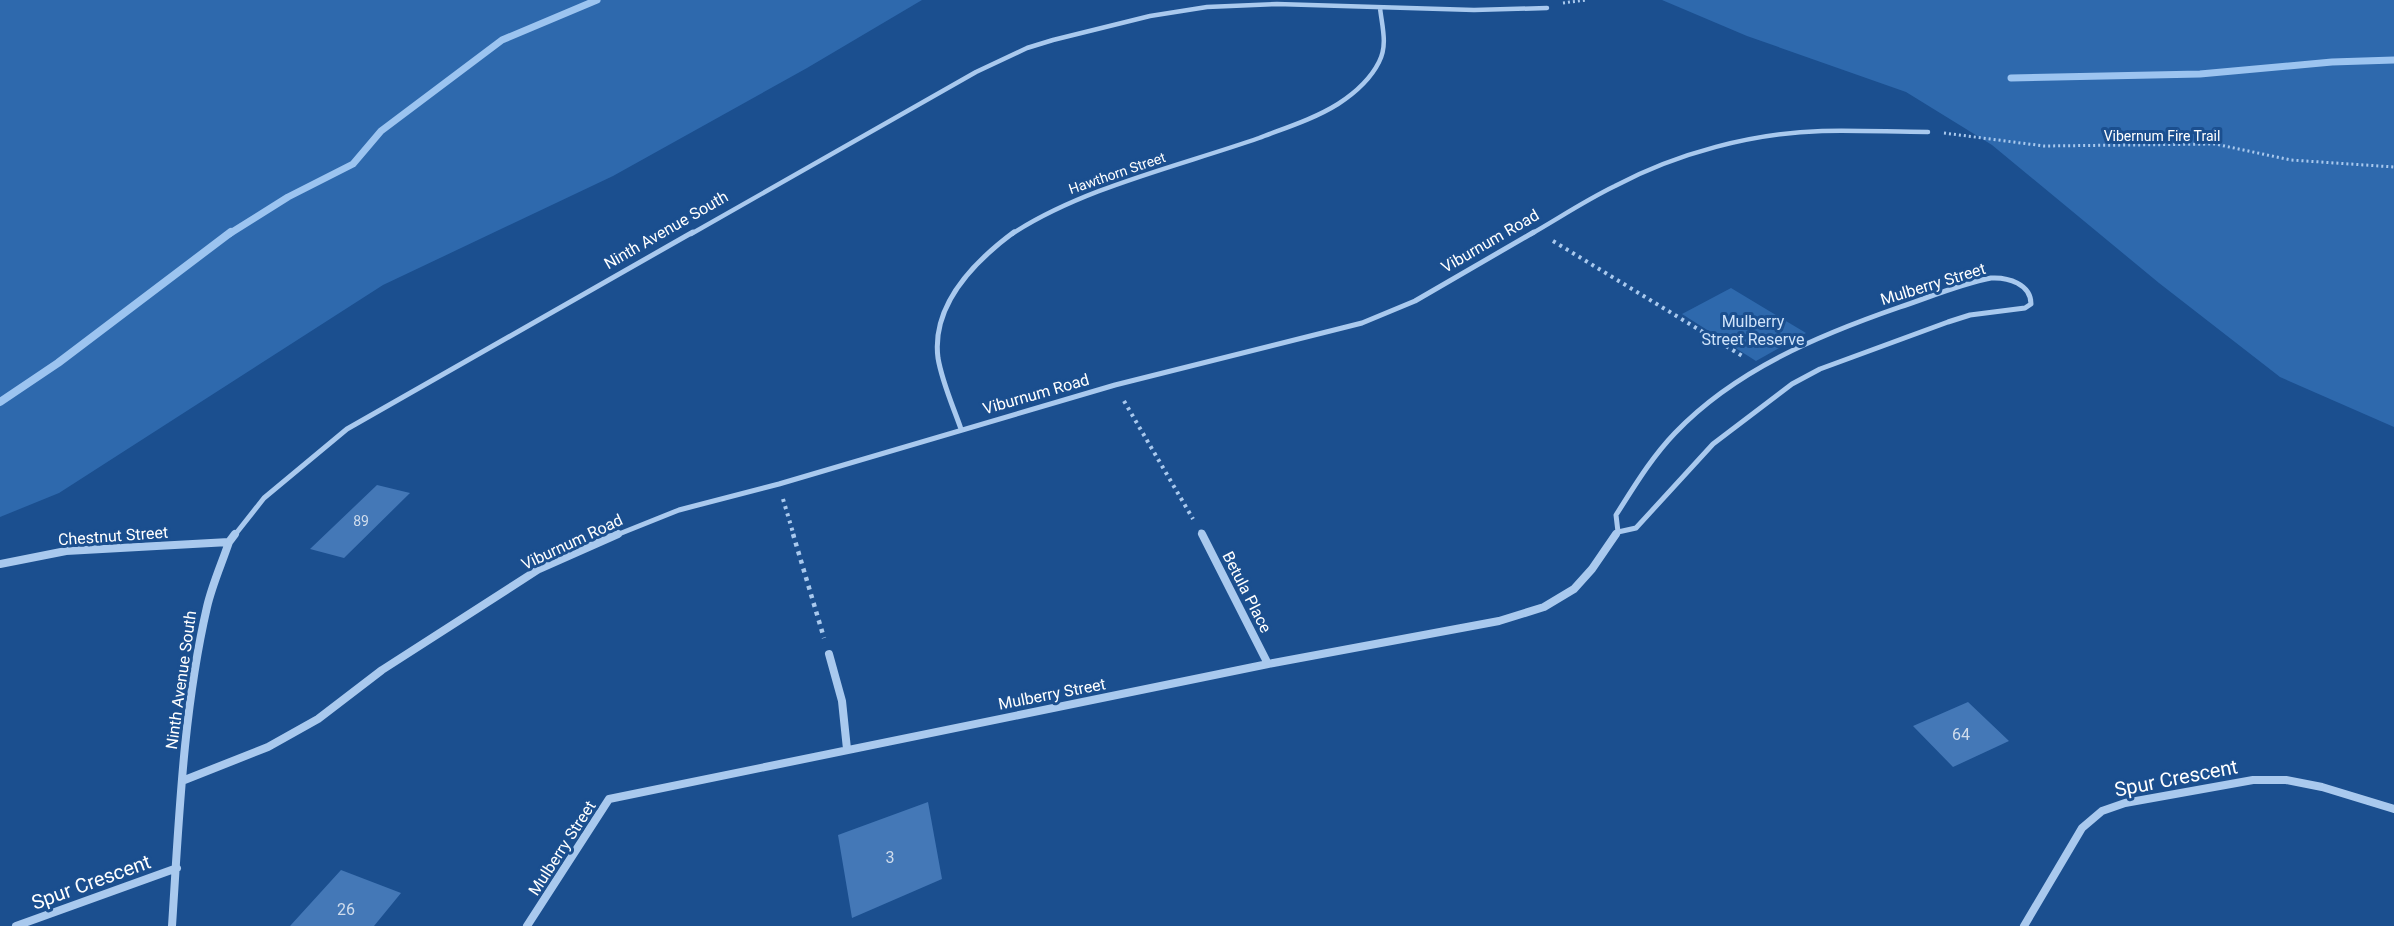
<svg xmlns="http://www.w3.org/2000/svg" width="2394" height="926" font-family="Roboto,sans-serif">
	<rect width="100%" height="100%" fill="#1b4f8f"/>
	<path fill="#2e69ad" d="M0,0H922L807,68L613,176L383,285L59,493L0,517Z
		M1662,0H2394V427L2280,377L2159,283L1992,145L1906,92L1747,36Z
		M1731,288L1806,333L1756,361L1682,314Z"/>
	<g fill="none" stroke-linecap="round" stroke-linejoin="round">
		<path stroke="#9cc4f0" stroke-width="7" d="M2011,78L2200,74L2332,62L2394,60
			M229,234L288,197L353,164L381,131L502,40L597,0"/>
		<path stroke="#9cc4f0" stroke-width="8" d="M0,402L58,363L231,232"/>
	</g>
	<path fill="#4478b7" d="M377,485L410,493L344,558L310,549Z
		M1968,702L2009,741L1953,767L1913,726Z
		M928,802L942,879L852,918L838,835Z
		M341,870L401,893L374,926H290Z"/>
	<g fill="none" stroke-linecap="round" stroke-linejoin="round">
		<path stroke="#a9c9ee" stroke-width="3" stroke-dasharray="2 3" stroke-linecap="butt" d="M1563,3L1586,0
			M1944,133L2044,146L2215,144L2291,160L2394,167"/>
		<path stroke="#a9c9ee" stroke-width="4" stroke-dasharray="3 4.5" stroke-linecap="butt" d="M1553,241L1744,357
			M1124,401L1193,519
			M783,499L794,536"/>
		<path stroke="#a9c9ee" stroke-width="4.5" stroke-dasharray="4 5" stroke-linecap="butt" d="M793,534L824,638"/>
		<path stroke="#a9c9ee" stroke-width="4.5" d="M691,234L976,72L1027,48L1053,40L1150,16L1207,7L1277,4L1474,10L1547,8
			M1012,234C1082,188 1179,166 1259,138C1285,128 1314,119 1338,104C1355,93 1370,80 1379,62C1388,45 1382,26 1380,8
			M1531,234C1559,218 1586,200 1615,186C1677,153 1753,133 1822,131C1857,130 1893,132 1928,132"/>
		<path stroke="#a9c9ee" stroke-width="5" d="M1991,278C2008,277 2031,284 2031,304L2025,308L1970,315L1948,322L1820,369L1792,384L1713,444L1636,528L1618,532L1616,515C1634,487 1651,458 1675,433C1735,370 1819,335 1900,307C1930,297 1960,284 1991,278Z
			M961,429C953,406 942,382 938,358C931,304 975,261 1014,232
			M1201,532L1203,536
			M234,536L264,498L347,429L693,232
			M614,536L679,510L779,484L1115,385L1362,323L1415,301L1534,232
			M1615,536L1618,532"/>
		<path stroke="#a9c9ee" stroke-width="8" d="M1202,534L1268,664
			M0,564L66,551L229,542
			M829,654L842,701L847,749
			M182,781L268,747L318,719L382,670L539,569L618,534
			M16,926L177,868
			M172,926C179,820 183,711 207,607C212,585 222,563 229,542L235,534
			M527,926L609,799L1268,664L1499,621L1544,607L1574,589L1592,569L1616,534
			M2024,926L2082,828L2102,811L2125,803L2253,780H2286L2322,787L2394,809"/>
	</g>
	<g text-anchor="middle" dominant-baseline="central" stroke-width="6" stroke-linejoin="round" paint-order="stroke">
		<g font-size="14" fill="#fff" stroke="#1b4f8f">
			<text x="2162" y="136">Vibernum Fire Trail</text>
			<text transform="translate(1117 173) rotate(-19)">Hawthorn Street</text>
		</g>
		<g font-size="14" fill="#d0dded">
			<text x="361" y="521">89</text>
		</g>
		<g font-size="16" fill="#fff" stroke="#1b4f8f">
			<text transform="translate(666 230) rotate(-30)">Ninth Avenue South</text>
			<text transform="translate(1490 241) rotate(-30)">Viburnum Road</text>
			<text transform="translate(1933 284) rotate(-17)">Mulberry Street</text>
			<text transform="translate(1036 394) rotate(-16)">Viburnum Road</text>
			<text transform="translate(113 536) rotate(-4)">Chestnut Street</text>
			<text transform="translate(572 542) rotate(-25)">Viburnum Road</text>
			<text transform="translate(1247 592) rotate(63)">Betula Place</text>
			<text transform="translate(181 680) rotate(-82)">Ninth Avenue South</text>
			<text transform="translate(1052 694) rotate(-11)">Mulberry Street</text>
			<text transform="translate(562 848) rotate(-57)">Mulberry Street</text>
		</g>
		<g font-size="16" fill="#cfe3fa" stroke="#1b4f8f">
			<text x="1753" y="321">Mulberry<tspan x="1753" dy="18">Street Reserve</tspan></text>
		</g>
		<g font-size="16" fill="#d0dded">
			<text x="1961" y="734">64</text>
			<text x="890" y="857">3</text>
			<text x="346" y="909">26</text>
		</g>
		<g font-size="20" fill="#fff" stroke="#1b4f8f">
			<text transform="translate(2176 778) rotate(-11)">Spur Crescent</text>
			<text transform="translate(91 882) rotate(-20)">Spur Crescent</text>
		</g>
	</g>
</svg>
